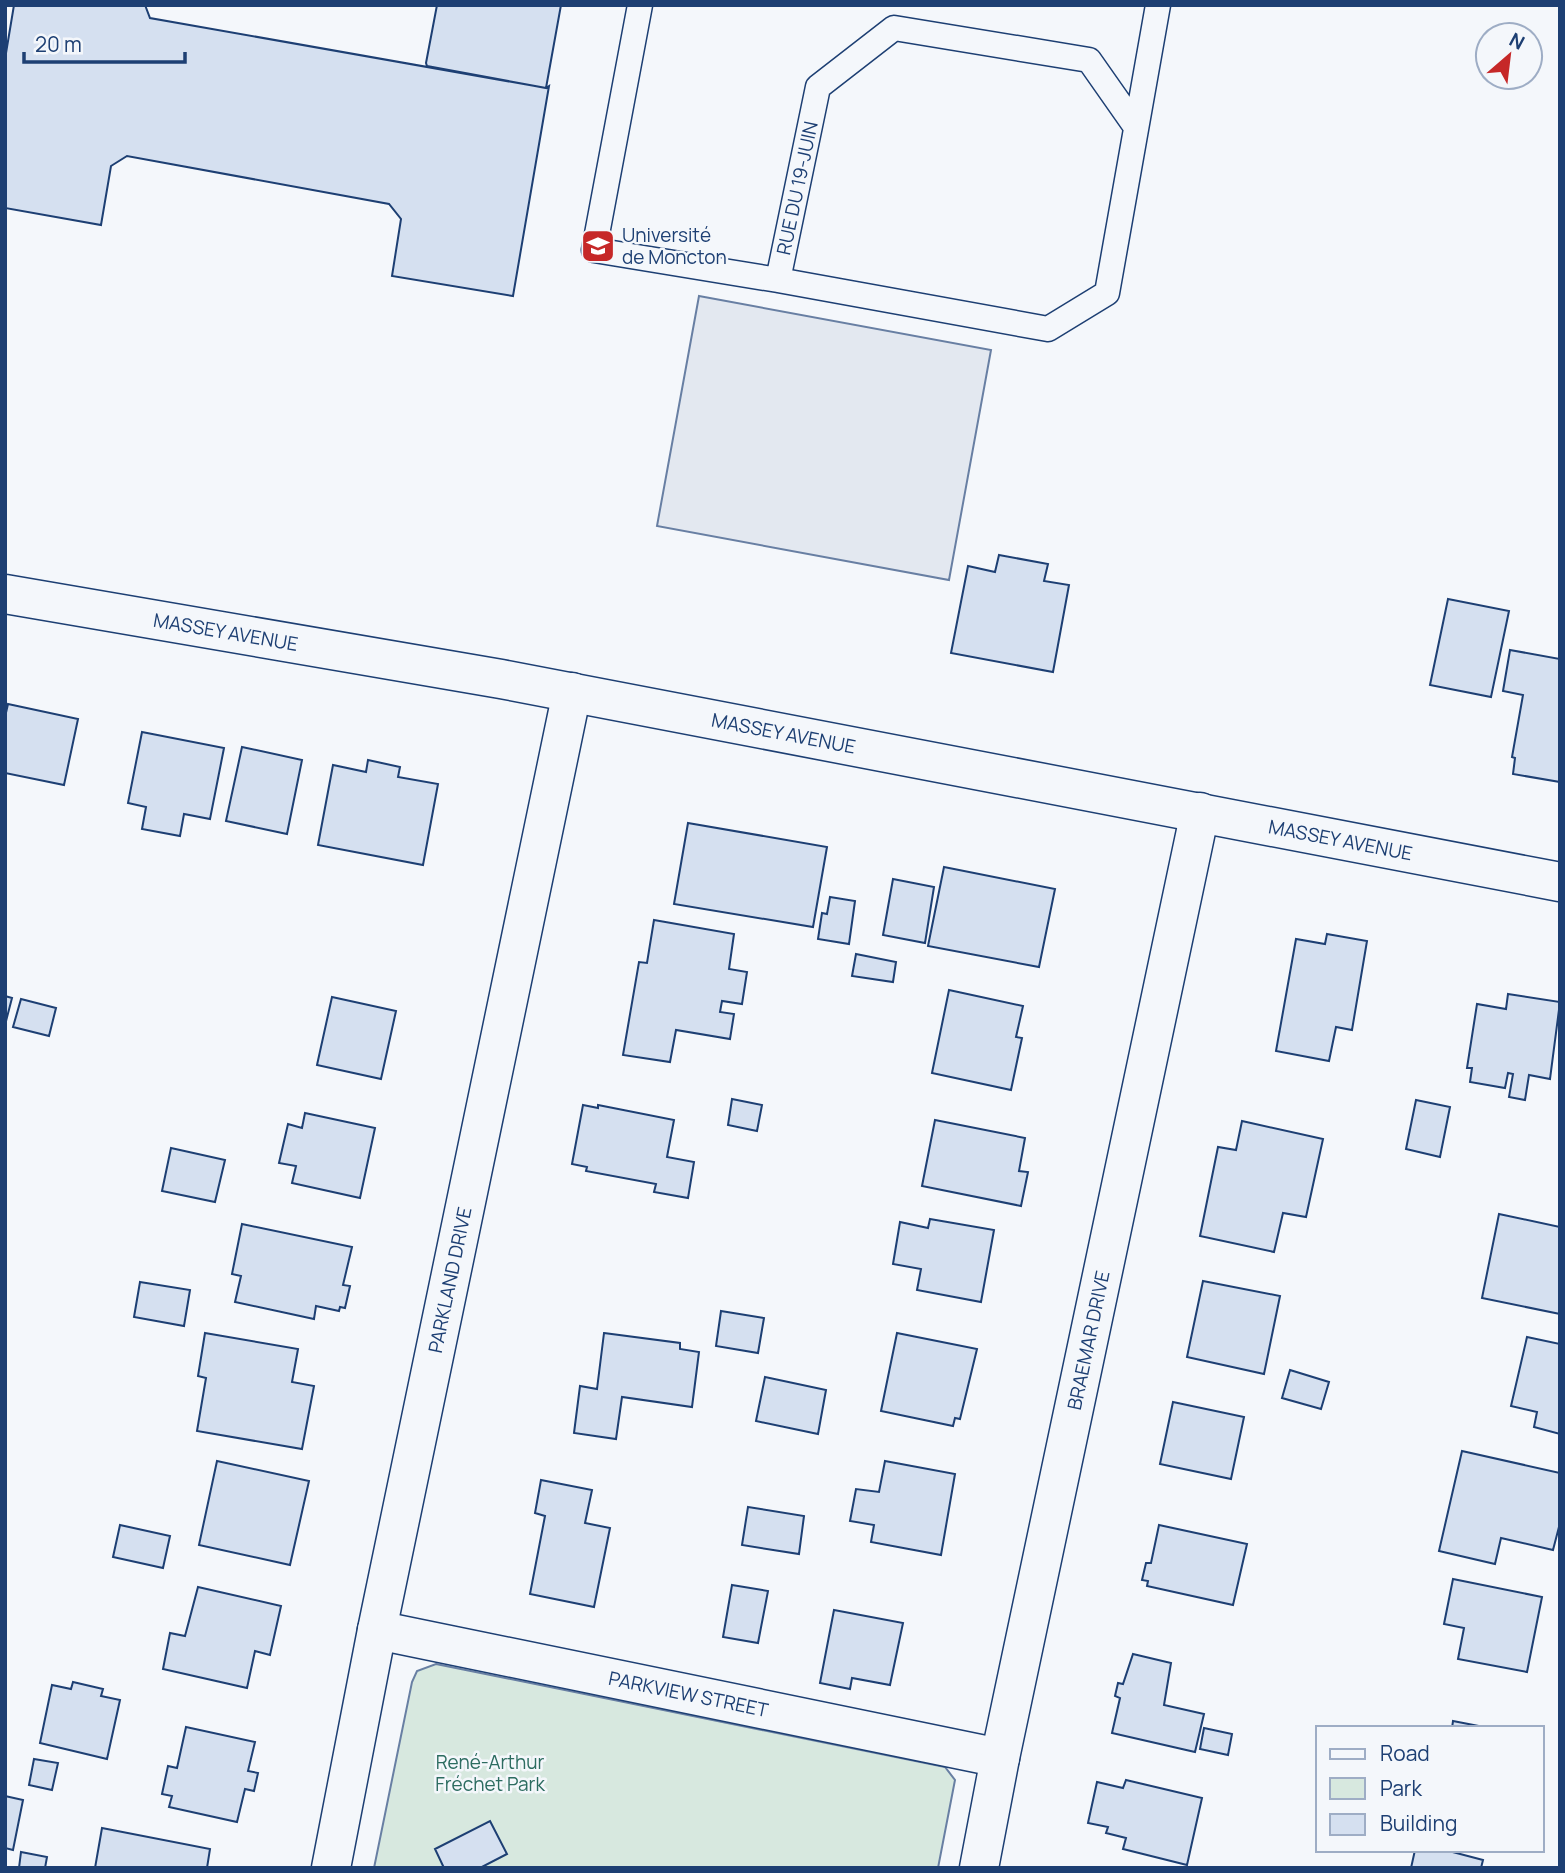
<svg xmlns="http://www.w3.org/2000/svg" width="1565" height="1873" font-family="Manrope,sans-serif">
	<rect width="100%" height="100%" fill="#f4f7fb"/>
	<path fill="#d7e8df" stroke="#687fa3" stroke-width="2" d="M436,1664L945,1767L955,1780L938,1868H374L412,1682L417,1671Z"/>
	<path fill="#e3e8f0" stroke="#687fa3" stroke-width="2" d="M699,296L991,350L949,580L657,526Z"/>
	<path fill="#d5e0f0" stroke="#1d3f73" stroke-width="2" d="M14,5H145L150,18L546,88L549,86L513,296L392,276L401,219L389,204L127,156L111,166L101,225L5,208V59Z
		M437,5H561L546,88L427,66L426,63Z
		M999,555L1048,564L1044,581L1069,585L1053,672L951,653L968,566L995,572Z
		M1448,599L1509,611L1491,697L1430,685Z
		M1510,650L1560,659V782L1513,774L1515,758L1512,757L1523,695L1503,691Z
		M8,704L78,719L64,785L5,773V717Z
		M142,732L224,748L210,819L184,814L180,836L142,829L146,807L128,803Z
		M242,747L302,760L287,834L226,821Z
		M368,760L400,767L398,777L438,784L423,865L318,845L333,765L366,772Z
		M688,823L827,847L813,927L674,904Z
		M944,867L1055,889L1039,967L928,946Z
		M893,879L934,887L925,943L883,935Z
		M830,897L855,901L849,944L818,939L822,913L827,914Z
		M654,920L734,934L729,969L747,972L742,1004L722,1001L720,1012L734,1014L730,1039L676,1030L670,1062L623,1055L639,962L647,963Z
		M1327,934L1367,941L1352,1030L1336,1027L1329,1061L1276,1051L1296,939L1325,944Z
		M856,954L896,962L893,982L852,976Z
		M949,990L1023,1006L1016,1037L1022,1038L1011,1090L932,1073Z
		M1508,994L1560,1002L1550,1079L1529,1075L1525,1100L1509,1097L1513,1074L1508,1073L1505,1088L1470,1082L1472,1068H1467L1477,1004L1506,1009Z
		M5,996L12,998L5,1025Z
		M332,997L396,1011L381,1079L317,1065Z
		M21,999L56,1008L49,1036L13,1027Z
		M732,1099L762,1105L757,1131L728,1125Z
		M1416,1100L1450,1107L1440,1157L1406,1149Z
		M583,1105L598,1108V1105L674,1120L667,1157L694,1162L688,1198L654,1192L656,1184L586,1171L587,1167L572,1164Z
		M305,1113L375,1128L360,1198L292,1183L296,1166L279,1163L288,1124L302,1128Z
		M935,1120L1025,1138L1019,1171L1028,1172L1021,1206L922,1186Z
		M1242,1121L1323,1139L1306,1217L1283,1213L1274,1252L1200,1236L1218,1147L1236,1150Z
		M171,1148L225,1160L215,1202L162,1191Z
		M1499,1214L1560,1227V1314L1482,1298Z
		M930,1219L994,1230L981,1302L917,1290L921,1269L893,1264L900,1222L928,1228Z
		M242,1224L352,1247L343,1285L350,1286L345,1308L340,1307L339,1311L316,1306L314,1319L235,1302L241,1276L232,1274Z
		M1203,1281L1280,1296L1264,1374L1187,1357Z
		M140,1282L190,1290L184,1326L134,1317Z
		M721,1311L764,1318L758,1353L716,1346Z
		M205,1333L298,1349L292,1382L314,1386L302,1449L197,1431L206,1378L198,1376Z
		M604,1333L680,1343V1349L699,1352L692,1407L622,1397L616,1439L574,1433L580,1386L597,1389Z
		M897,1333L977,1349L960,1419L955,1418L953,1426L881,1411Z
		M1527,1337L1560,1344V1434L1534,1427L1537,1412L1511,1406Z
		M1290,1370L1329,1382L1321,1409L1282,1398Z
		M765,1377L826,1390L818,1434L756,1421Z
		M1173,1402L1244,1417L1231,1479L1160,1464Z
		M1462,1451L1560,1473V1523L1553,1550L1501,1538L1495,1564L1439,1551Z
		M217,1461L309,1481L290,1565L199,1545Z
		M885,1461L955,1474L941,1555L871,1542L874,1525L850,1521L856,1489L879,1492Z
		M541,1480L592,1490L585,1523L610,1528L594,1607L530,1594L545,1516L535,1513Z
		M748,1507L804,1516L799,1554L742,1545Z
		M120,1525L170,1536L163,1568L113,1557Z
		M1159,1525L1247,1544L1233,1605L1147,1586L1148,1581L1142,1580L1146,1563H1151Z
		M1453,1579L1542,1597L1527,1672L1458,1659L1464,1628L1444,1624Z
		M732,1585L768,1591L758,1643L723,1637Z
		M198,1587L281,1606L270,1655L255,1651L247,1688L163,1669L170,1633L185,1636Z
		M834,1610L903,1623L890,1685L852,1678L850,1689L820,1683Z
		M1133,1654L1171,1663L1164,1705L1204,1714L1195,1752L1112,1733L1120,1698L1115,1696L1118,1683L1123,1684Z
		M73,1682L103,1689L101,1696L120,1700L107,1759L40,1743L52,1685L71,1689Z
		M1453,1721L1489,1728H1452Z
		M186,1727L255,1742L248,1771L258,1773L254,1791L245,1789L237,1822L169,1807L172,1796L162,1794L168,1766L177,1768Z
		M1204,1728L1232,1734L1228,1755L1200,1749Z
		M34,1759L58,1763L52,1790L29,1785Z
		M1126,1780L1202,1798L1187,1865L1123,1849L1126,1838L1106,1833L1108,1827L1088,1823L1097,1782L1123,1788Z
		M5,1796L23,1800L13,1850L5,1848Z
		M490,1821L507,1854L480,1868H444L435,1849Z
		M102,1828L210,1849L207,1868H95Z
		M1415,1850H1445L1483,1860L1481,1868H1411Z
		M21,1852L47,1857L45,1868H19Z"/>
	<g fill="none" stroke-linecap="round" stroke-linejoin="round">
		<g stroke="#1d3f73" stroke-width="27">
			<path id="lane" d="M640,5L594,250L778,280
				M1136,127L1089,60L894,28L818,87L778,280L1048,329L1107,293L1158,5"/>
		</g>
		<g stroke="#1d3f73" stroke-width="41">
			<g id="street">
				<path id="s1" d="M5,594L501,679L1560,882"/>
				<path id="s2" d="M377,1630L1000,1758"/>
				<path id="s3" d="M331,1868L377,1630L572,692"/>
				<path id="s4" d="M979,1868L1000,1758L1200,812"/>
			</g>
		</g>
		<use href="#lane" stroke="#f4f7fb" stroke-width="24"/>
		<use href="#street" stroke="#f4f7fb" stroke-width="38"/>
	</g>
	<defs>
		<g id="university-square" transform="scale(1.75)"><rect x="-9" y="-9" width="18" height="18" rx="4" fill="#c62828" stroke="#f4f7fb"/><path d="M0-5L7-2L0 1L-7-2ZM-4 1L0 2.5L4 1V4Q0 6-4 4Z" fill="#fff"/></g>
	</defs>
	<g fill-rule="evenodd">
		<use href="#university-square" x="598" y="246"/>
	</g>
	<g text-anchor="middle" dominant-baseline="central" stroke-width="5" stroke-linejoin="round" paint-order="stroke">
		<g font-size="19" fill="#1d3f73" stroke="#f4f7fb">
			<text transform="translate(797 188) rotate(-78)">RUE DU 19-JUIN</text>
			<text stroke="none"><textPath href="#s1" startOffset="224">MASSEY AVENUE</textPath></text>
			<text stroke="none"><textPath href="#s1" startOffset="791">MASSEY AVENUE</textPath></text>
			<text stroke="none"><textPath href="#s1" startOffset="1358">MASSEY AVENUE</textPath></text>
			<text stroke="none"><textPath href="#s3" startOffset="600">PARKLAND DRIVE</textPath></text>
			<text stroke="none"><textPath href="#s4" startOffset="539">BRAEMAR DRIVE</textPath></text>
			<text stroke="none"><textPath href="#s2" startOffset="318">PARKVIEW STREET</textPath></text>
		</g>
		<g font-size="19" fill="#1d3f73" stroke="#f4f7fb" text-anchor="start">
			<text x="622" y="235">Université<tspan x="622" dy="22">de Moncton</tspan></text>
		</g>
		<g font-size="19" fill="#2c6c60" stroke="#f4f7fb">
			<text x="490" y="1762">René-Arthur<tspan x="490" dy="22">Fréchet Park</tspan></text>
		</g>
	</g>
	<rect width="1565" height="1873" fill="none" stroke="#1d3f73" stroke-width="14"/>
	<rect x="1316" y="1726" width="228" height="126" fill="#f4f7fb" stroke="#9eadc5" stroke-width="2"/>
	<rect x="1330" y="1749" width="35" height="10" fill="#f4f7fb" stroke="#9eadc5" stroke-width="2"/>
	<text x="1380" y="1761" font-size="21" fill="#1d3f73">Road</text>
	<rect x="1330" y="1778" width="35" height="21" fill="#d7e8df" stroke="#9eadc5" stroke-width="2"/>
	<text x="1380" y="1796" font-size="21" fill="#1d3f73">Park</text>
	<rect x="1330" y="1814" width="35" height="21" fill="#d5e0f0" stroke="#9eadc5" stroke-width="2"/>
	<text x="1380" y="1831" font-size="21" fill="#1d3f73">Building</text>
	<g transform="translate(1509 56) rotate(28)"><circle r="33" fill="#f4f7fb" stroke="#9eadc5" stroke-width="2"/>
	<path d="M0-5L12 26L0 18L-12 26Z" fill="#c62828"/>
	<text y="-10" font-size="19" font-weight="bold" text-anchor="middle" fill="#1d3f73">N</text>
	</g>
	<path d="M24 52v10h161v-10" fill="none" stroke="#1d3f73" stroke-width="3.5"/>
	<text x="35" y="52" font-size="21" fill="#1d3f73" stroke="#f4f7fb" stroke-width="5" paint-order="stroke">20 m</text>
</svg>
